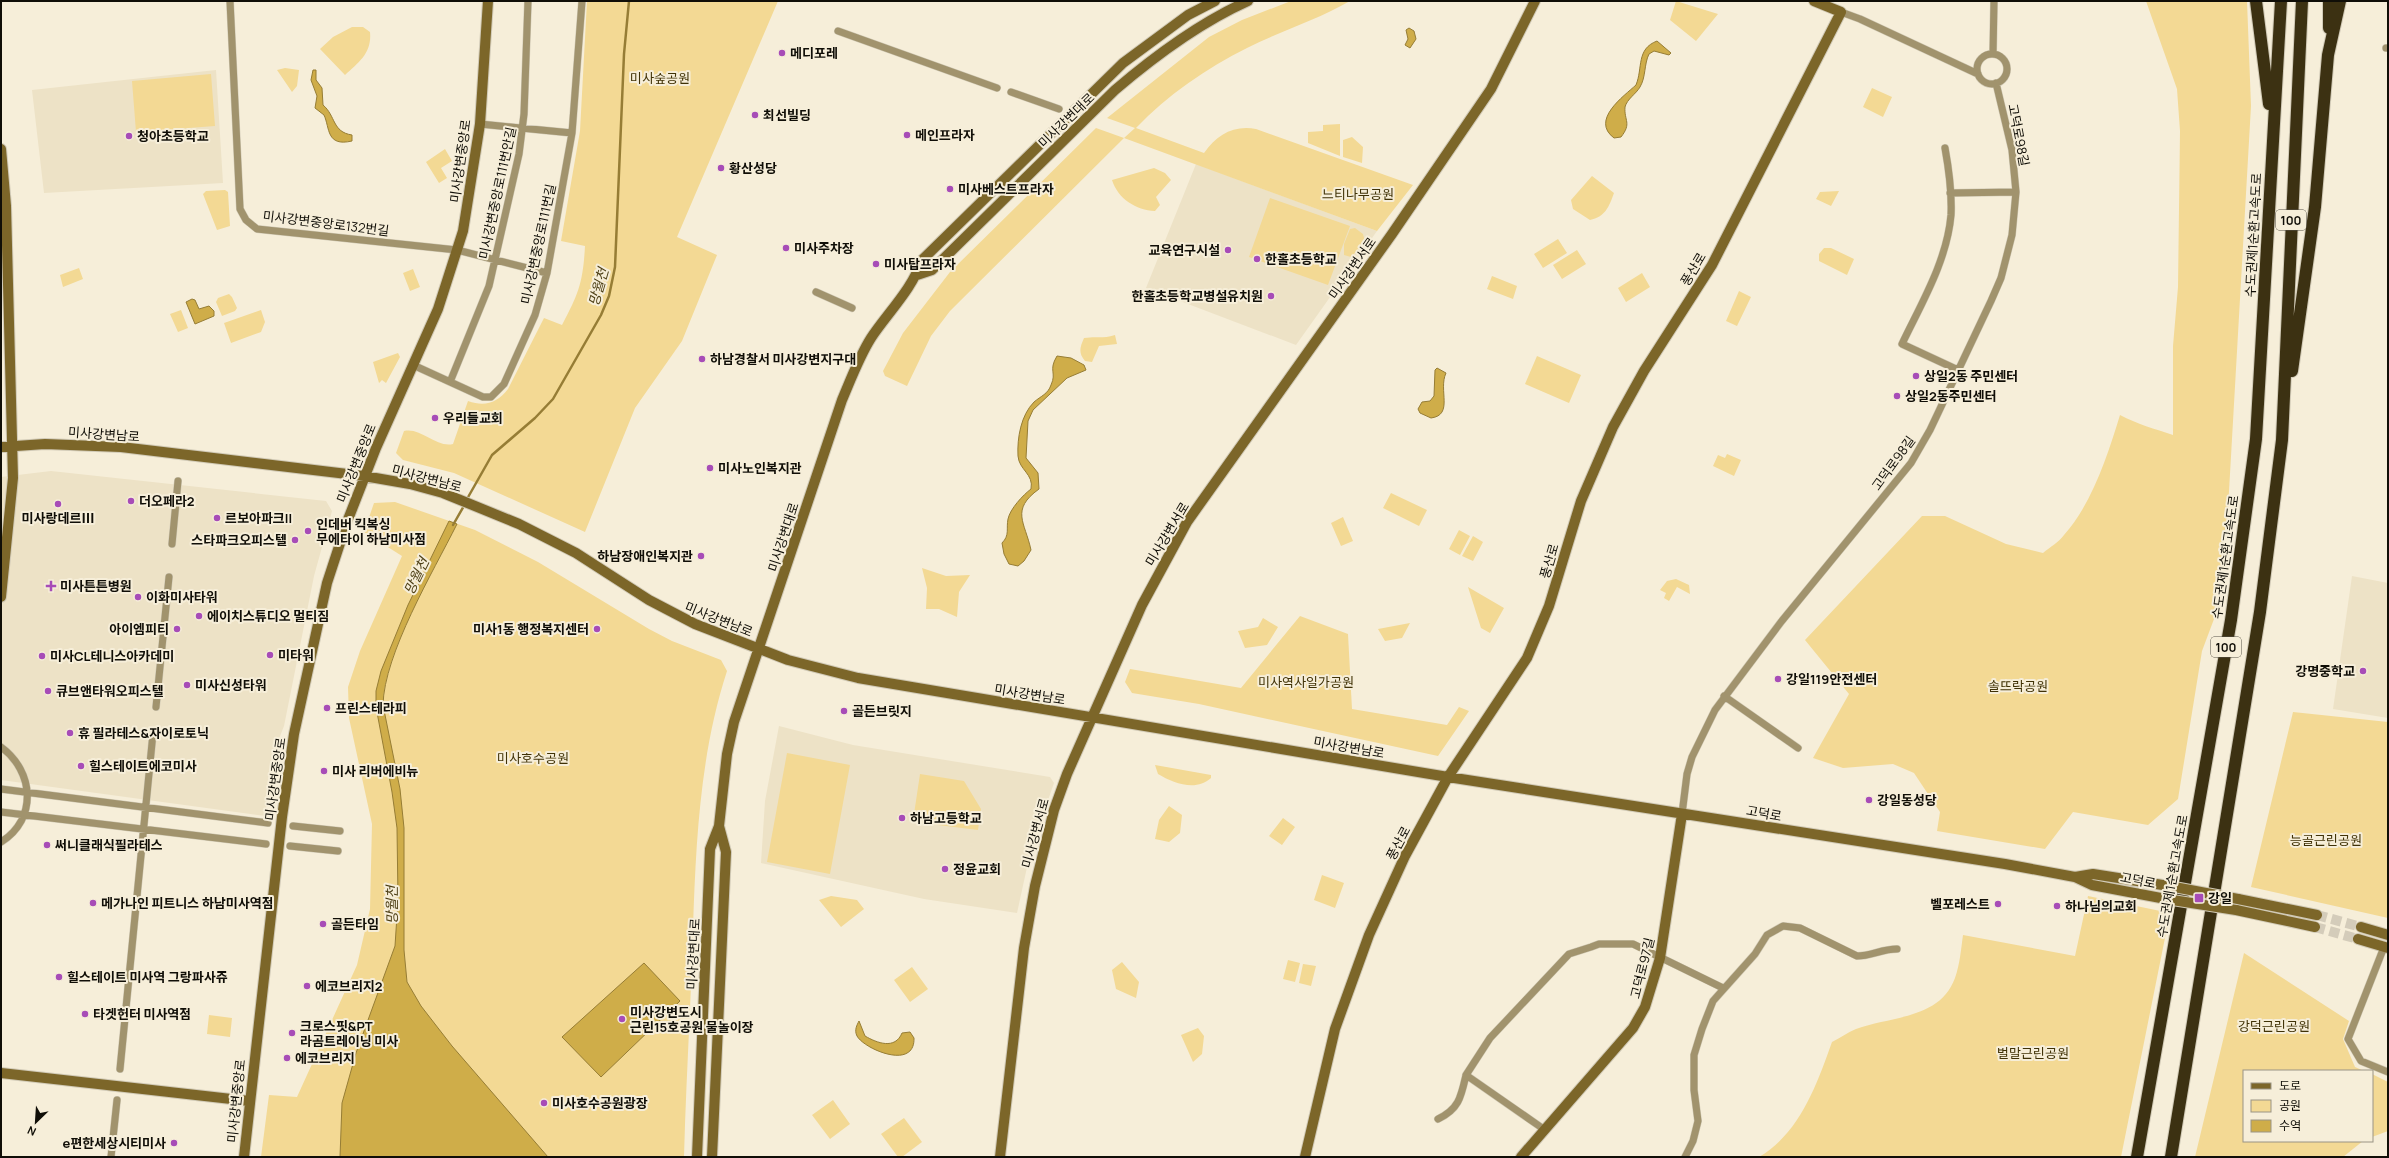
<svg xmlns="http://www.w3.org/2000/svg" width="2389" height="1158" font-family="Manrope,'Noto Sans KR',sans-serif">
	<rect width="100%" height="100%" fill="#f6eed9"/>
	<path fill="#ede2c6" d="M216,70L223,183L44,193L32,90Z
		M1196,164L1377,231L1296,345L1146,288Z
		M51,471L326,501L332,511L314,576L284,726L275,749L265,816L1,780V477Z
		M2352,576L2388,583V718L2333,709Z
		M779,726L853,745L1050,777L1054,783L1031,849L1017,913L924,899L761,863L765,801Z"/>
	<path fill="#f3d994" d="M587,1H778L677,237L717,255L682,341L635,408L585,532L454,473L403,460L396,453L404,431C421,427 436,448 453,444L468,401C485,407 497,403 508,389L544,318L562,325C579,293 583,282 585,246L561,241L580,131Z
		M1291,1H1350C1317,20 1281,31 1247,48C1207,68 1167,95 1136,128L1204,153C1217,135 1233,125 1256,129L1413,185L1377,231L1124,138L950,311L931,336L907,386L885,376L883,371L903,333L950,272L1096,128L1124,138L1135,128L1107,118L1209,37L1242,20Z
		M1676,1L1718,14L1696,41L1670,20Z
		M2146,1H2247L2251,106L2228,509L2214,619L2202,651L2178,799L2148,825L2073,812L2045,849L1937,831L1940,812L1914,773L1893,764L1843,768L1813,758L1849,694L1805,640L1922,516H1945L2006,544L2043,553C2050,547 2059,542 2064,535C2092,504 2108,454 2120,415C2137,424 2155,429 2173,435V346L2178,287L2180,131L2177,89Z
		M352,27H363L370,32C372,53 359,62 345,75L320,49L333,37Z
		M285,68L299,70L297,86L292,92L277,70Z
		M211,74L215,126L136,132L132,81Z
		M1872,88L1892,97L1883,117L1863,107Z
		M1340,124V156L1308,143V132L1323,131V125Z
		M1352,137L1363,147L1362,163L1343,157V140Z
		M445,149L452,161L441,168L447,178L439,183L426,162Z
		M1154,168L1165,173L1171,180L1156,197L1160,205L1155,211C1136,210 1118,199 1112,180Z
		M1592,176L1614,193C1609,207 1605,217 1590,220L1573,209L1571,200Z
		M225,190L228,192L230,226L217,230L203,194L206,191Z
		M1839,191L1831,206L1816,199L1820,192Z
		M1270,198L1350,226L1328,285L1249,257Z
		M1355,228L1363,234L1365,242L1351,257L1344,255V244L1350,229Z
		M1558,239L1567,253L1543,268L1534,254Z
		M1824,248H1831L1854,259L1847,275L1819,261V254Z
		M1577,250L1586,264L1562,279L1553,265Z
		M79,268L83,279L63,287L60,275Z
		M413,269L420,287L410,291L403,273Z
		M1642,273L1650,287L1626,302L1618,288Z
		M1492,276L1517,286L1513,299L1487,289Z
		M1739,291L1751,297L1737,326L1726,321Z
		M229,294L232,297L237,308L235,311L222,316L216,302L218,298Z
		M181,310L188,328L178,332L170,314Z
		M261,310L265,322L261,332L231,343L224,323Z
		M1115,335L1117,344L1099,346L1092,362L1085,361C1078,353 1080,347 1084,338C1097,336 1102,339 1115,335Z
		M398,353L400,357L386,383L382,380L379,383L373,362Z
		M1537,356L1581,375L1569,403L1525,384Z
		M1727,454L1741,460L1734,476L1713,466L1718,455L1725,458Z
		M1391,493L1427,510L1419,526L1383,508Z
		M395,502L475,530L538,562L649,629L672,641L721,660L727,671C700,754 696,841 693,928C691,1004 686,1080 684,1157H261L269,1095L297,1097L357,965L370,909L372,824L349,718L348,687L360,651L402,556L364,532L374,503Z
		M1343,517L1353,541L1341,546L1331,523Z
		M1459,530L1470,536L1460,555L1449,549Z
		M1473,536L1483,542L1473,561L1462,556Z
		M922,568L946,576L970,575L959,592L957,617L939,609H926L927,588Z
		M1676,579L1689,585L1690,594L1677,587L1669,601L1664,598L1666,593L1660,590L1667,581Z
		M1468,587L1504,608L1490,633L1481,628Z
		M1300,616L1348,634L1352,709L1447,725L1459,707L1469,711L1438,756L1199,704L1132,693L1125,682L1130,669L1241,688Z
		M1263,618L1278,627L1267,645L1245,648L1238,631L1258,627Z
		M1410,623L1402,638L1385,641L1378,629Z
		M2293,712L2388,722V918L2251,887Z
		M787,753L850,765L830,874L767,862Z
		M1155,765L1211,775V778C1196,792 1173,783 1158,774Z
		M920,774L964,781L981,809L978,830L922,823L923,816L914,814Z
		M1169,806L1182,815L1180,833L1169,842L1155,839L1159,820Z
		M1283,818L1295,827L1282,845L1269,836Z
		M1322,875L1344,883L1335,908L1314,900Z
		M831,896L857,900L864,909L841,927L819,900Z
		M2088,896L2170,913L2121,1157H1759C1800,1133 1817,1084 1832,1042C1840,1038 1848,1032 1856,1029C1892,1016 1940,1019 1955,978C1960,964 1961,949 1963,935L2075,956Z
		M2244,953L2349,1021L2343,1039L2355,1067L2364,1071H2244V1141H2363L2343,1157H2195Z
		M1288,960L1300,963L1295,982L1283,979Z
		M1122,962L1139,982L1136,998L1116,989L1112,970Z
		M1303,964L1316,966L1311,986L1299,983Z
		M912,967L928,989L910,1002L894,980Z
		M209,1015L232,1018L230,1037L207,1034Z
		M1198,1028L1204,1036L1202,1054L1193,1062L1181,1035Z
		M2372,1074L2388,1082V1131L2372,1137Z
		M833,1100L850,1124L830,1139L812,1115Z
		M904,1118L922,1142L902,1157H898L881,1134Z"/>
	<path fill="#cfad49" stroke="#967d35" d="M1409,28L1414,31L1416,39L1410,48L1405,45L1408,39L1406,30Z
		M1657,41L1671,53L1669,55L1654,51L1649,54C1644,64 1646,77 1640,87C1636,94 1627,99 1625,107C1624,121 1632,123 1621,137L1614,138C1590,120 1624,96 1636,85C1643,68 1636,49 1657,41Z
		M313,70H316V80L322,88L323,105C336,116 332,132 352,135V141C326,147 330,128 324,115L315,108L317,96L311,80Z
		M192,299L195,300L199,309L209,306L214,311V316L195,324L186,302Z
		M1057,356L1071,358L1084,365L1086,370L1067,378L1033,410L1028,421L1026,458L1038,473L1039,489C1010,510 1025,522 1031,550L1024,561L1018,566L1009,564L1004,554L1002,543C1010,535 1006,529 1008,519C1010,509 1023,495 1031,489C1034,474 1019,470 1018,456C1017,438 1021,415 1034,402C1041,396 1048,394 1051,385C1057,372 1048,371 1057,356Z
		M1437,368L1446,373C1438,390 1454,415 1431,418L1420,413L1418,409L1422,402L1430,401L1434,396L1435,370Z
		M449,521L457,524C433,572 384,654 383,705L400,789L404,828V950L407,982L421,1006L452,1046L548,1157H340L342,1103L356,1053L395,946L398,900L397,828L392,792L376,707V691L381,671L408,605Z
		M644,963L680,1001L601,1077L562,1037Z
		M859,1021L865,1036C877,1043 895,1050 902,1033L910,1032L914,1038C915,1071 864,1049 857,1036C854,1030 857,1025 859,1021Z"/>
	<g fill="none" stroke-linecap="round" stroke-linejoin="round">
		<path stroke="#967d35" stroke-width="2.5" d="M467,499L492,455L535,418L553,399L601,315L609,296L615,267L624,54L629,1
			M453,525L465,504"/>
		<path stroke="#d4ccba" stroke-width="10" stroke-dasharray="10 5" stroke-linecap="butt" d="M2317,915L2361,927
			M2315,927L2358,939"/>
		<g stroke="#d1cab7" stroke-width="8">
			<path id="street" d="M230,1L240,209L246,220L257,229L457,250L547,273
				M1841,12L1860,19L1978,74
				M838,31L997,88
				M2386,48H2388
				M1993,54L1994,1
				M1977 69a15 15 0 1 1 30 0a15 15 0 1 1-30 0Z
				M1011,92L1059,109
				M480,124L572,133
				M1945,148C1949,170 1952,193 1951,215C1947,261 1921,304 1902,344L1958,370
				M1950,193L2016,192
				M816,292L852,308
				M413,365L483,397H491L504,384L535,315L547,273L572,133L582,1
				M450,382L489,286L519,154L524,114L528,1
				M172,544L178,481
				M1724,696L1798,748
				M156,707L169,577
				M1,747C34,771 38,819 1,842
				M1,789L268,823
				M1,812L266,844
				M1682,814L1687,774L1692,757L1715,710L1781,622L1911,463L1930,430L1991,301L2001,278L2012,235L2016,192L2012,150L1996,83
				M293,826L340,831
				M290,846L338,851
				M2384,947L2348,1039L2361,1061L2388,1072
				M120,1069L153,733
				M1438,1119C1459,1109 1461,1097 1466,1075
				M1545,1130L1466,1075L1490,1038L1569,954L1591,947L1599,944H1633L1723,988
				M111,1157L117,1100
				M1685,1157L1693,1141L1698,1121L1694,1090V1055L1702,1029L1713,1001L1755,954L1767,935L1783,926L1800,928L1857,956C1871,956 1882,949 1897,949"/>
		</g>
		<g stroke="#d1cab7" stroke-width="12">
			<path id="secondary" d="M1,149L6,206L13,478L1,597
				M917,275L932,270L1115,90C1156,55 1199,23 1248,1
				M1,447L45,444L121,447L364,476L410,484L443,493L519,524L576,553L649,600L695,624L788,660L858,678L1448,777L2005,864L2075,877L2092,885L2166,899
				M2075,877L2093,874L2169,886
				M2238,899L2317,915
				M2236,910L2315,927
				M2361,927L2388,935
				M2358,939L2388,948
				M1,1073L249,1101
				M244,1157L282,817L294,734L327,583L347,522L376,448L438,309L463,231L480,124L488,1
				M697,1157L710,849L719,826L727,754L734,722L842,400C851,379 859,357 871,338C886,315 914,287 921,261L1123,63L1188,15L1215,1
				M712,1157L726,852L719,826
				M1000,1157L1024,948L1035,886L1054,810L1067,774L1142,605L1187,522L1392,234L1491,89L1535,1
				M1305,1157L1335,1029L1369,935L1405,856L1448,777L1527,658L1549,606L1581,501L1613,427L1644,371L1712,265L1841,12L1814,1
				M1521,1157L1633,1028L1645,1007L1660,958L1682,814"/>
		</g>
		<g stroke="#d1cab7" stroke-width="14">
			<path id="highway" d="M2256,1L2269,104
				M2329,28V1
				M2292,371L2315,207L2328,55L2340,1
				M2137,1157L2231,620L2256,439L2281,1
				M2171,1157L2260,612L2282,440L2302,1"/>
		</g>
		<use href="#street" stroke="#a1936d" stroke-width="7"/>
		<use href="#secondary" stroke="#7c6629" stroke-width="10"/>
		<use href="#highway" stroke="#3c3112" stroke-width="12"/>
		<g stroke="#d1cab7" stroke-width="12" stroke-linecap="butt">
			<path id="secondary-bridge" d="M2169,886L2238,899
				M2166,899L2236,910"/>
		</g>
		<use href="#secondary-bridge" stroke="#7c6629" stroke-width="10"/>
	</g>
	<g fill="#a74cb7" stroke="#f6eed9" stroke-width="1.5">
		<circle cx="782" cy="53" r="4"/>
		<circle cx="755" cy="115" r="4"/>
		<circle cx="907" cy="135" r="4"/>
		<circle cx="129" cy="136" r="4"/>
		<circle cx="721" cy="168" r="4"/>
		<circle cx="950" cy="189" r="4"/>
		<circle cx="786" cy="248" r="4"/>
		<circle cx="1228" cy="250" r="4"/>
		<circle cx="1257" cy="259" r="4"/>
		<circle cx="876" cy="264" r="4"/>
		<circle cx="1271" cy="296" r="4"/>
		<circle cx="702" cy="359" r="4"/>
		<circle cx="1916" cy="376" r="4"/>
		<circle cx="1897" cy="396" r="4"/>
		<circle cx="435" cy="418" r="4"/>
		<circle cx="710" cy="468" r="4"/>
		<circle cx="131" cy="501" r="4"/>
		<circle cx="58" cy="504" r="4"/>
		<circle cx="217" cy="518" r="4"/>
		<circle cx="308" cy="531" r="4"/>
		<circle cx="295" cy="540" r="4"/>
		<circle cx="701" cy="556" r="4"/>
		<path d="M49 580h4v4h4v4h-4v4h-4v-4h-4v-4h4z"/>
		<circle cx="138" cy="597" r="4"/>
		<circle cx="199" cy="616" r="4"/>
		<circle cx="177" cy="629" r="4"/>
		<circle cx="597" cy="629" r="4"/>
		<circle cx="270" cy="655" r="4"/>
		<circle cx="42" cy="656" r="4"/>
		<circle cx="2363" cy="671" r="4"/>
		<circle cx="1778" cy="679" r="4"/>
		<circle cx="187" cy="685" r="4"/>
		<circle cx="48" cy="691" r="4"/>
		<circle cx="327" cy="708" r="4"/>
		<circle cx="844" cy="711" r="4"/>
		<circle cx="70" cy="733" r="4"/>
		<circle cx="81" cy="766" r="4"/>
		<circle cx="324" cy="771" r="4"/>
		<circle cx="1869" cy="800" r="4"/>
		<circle cx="902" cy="818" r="4"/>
		<circle cx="47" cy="845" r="4"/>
		<circle cx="945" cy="869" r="4"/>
		<rect x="2194" y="893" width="10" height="10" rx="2"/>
		<circle cx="93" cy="903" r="4"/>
		<circle cx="1998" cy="904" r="4"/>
		<circle cx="2057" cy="906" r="4"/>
		<circle cx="323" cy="924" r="4"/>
		<circle cx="59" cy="977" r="4"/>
		<circle cx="307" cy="986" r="4"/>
		<circle cx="85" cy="1014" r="4"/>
		<circle cx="622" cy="1019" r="4"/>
		<circle cx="292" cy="1033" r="4"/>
		<circle cx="287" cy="1058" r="4"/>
		<circle cx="544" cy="1103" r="4"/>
		<circle cx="174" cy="1143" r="4"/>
	</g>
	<g text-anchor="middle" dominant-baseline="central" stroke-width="4" stroke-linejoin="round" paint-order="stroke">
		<g fill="#f6eed9" stroke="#555146" stroke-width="1">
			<rect x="2276" y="210" width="30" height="20" rx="3"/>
			<rect x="2211" y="637" width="30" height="20" rx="3"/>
		</g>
		<g font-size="12" font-weight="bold" fill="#100e07">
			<text x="2291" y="220">100</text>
			<text x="2226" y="647">100</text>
		</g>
		<g font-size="13" font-weight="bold" fill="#100e07" stroke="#f6eed9" text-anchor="start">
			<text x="790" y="53">메디포레</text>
			<text x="763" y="115">최선빌딩</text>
			<text x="915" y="135">메인프라자</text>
			<text x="137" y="136">청아초등학교</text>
			<text x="729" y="168">황산성당</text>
			<text x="958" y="189">미사베스트프라자</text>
			<text x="794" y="248">미사주차장</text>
			<text x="1220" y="250" text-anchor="end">교육연구시설</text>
			<text x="1265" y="259">한홀초등학교</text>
			<text x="884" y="264">미사탑프라자</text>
			<text x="1263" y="296" text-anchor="end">한홀초등학교병설유치원</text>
			<text x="710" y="359">하남경찰서 미사강변지구대</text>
			<text x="1924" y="376">상일2동 주민센터</text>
			<text x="1905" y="396">상일2동주민센터</text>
			<text x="443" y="418">우리들교회</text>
			<text x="718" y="468">미사노인복지관</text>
			<text x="139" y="501">더오페라2</text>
			<text x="58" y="518" text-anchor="middle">미사랑데르Ⅲ</text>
			<text x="225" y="518">르보아파크II</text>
			<text x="316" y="524">인데버 킥복싱<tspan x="316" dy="15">무에타이 하남미사점</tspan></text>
			<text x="287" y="540" text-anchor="end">스타파크오피스텔</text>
			<text x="693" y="556" text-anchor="end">하남장애인복지관</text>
			<text x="60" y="586">미사튼튼병원</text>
			<text x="146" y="597">이화미사타워</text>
			<text x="207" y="616">에이치스튜디오 멀티짐</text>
			<text x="169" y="629" text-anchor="end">아이엠피티</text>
			<text x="589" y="629" text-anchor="end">미사1동 행정복지센터</text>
			<text x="278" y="655">미타워</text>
			<text x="50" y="656">미사CL테니스아카데미</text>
			<text x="2355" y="671" text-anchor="end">강명중학교</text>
			<text x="1786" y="679">강일119안전센터</text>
			<text x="195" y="685">미사신성타워</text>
			<text x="56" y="691">큐브앤타워오피스텔</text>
			<text x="335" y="708">프린스테라피</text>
			<text x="852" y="711">골든브릿지</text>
			<text x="78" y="733">휴 필라테스&amp;자이로토닉</text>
			<text x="89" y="766">힐스테이트에코미사</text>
			<text x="332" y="771">미사 리버에비뉴</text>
			<text x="1877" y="800">강일동성당</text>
			<text x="910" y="818">하남고등학교</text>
			<text x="55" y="845">써니클래식필라테스</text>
			<text x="953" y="869">정윤교회</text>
			<text x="2208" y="898">강일</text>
			<text x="101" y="903">메가나인 피트니스 하남미사역점</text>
			<text x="1990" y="904" text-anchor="end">벨포레스트</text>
			<text x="2065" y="906">하나님의교회</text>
			<text x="331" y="924">골든타임</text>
			<text x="67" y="977">힐스테이트 미사역 그랑파사쥬</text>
			<text x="315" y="986">에코브리지2</text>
			<text x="630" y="1012">미사강변도시<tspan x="630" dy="15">근린15호공원 물놀이장</tspan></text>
			<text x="93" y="1014">타겟헌터 미사역점</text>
			<text x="300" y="1026">크로스핏&amp;PT<tspan x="300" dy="15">라곰트레이닝 미사</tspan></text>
			<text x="295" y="1058">에코브리지</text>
			<text x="552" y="1103">미사호수공원광장</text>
			<text x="166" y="1143" text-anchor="end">e편한세상시티미사</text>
		</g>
		<g font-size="13" fill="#403206" stroke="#f6eed9">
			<text x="660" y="78">미사숲공원</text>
			<text x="1358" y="194">느티나무공원</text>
			<text x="1306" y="682">미사역사일가공원</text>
			<text x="2018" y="686">솔뜨락공원</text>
			<text x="533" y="758">미사호수공원</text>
			<text x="2326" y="840">능골근린공원</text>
			<text x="2274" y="1026">강덕근린공원</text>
			<text x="2033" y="1053">벌말근린공원</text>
		</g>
		<g font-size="13" fill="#100e07" stroke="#f6eed9">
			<text transform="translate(1066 120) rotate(-44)">미사강변대로</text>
			<text transform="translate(2019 135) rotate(79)">고덕로98길</text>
			<text transform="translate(460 161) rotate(-82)">미사강변중앙로</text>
			<text transform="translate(497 193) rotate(-78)">미사강변중앙로111번안길</text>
			<text transform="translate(326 223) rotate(7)">미사강변중앙로132번길</text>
			<text transform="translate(2253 235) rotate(-87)">수도권제1순환고속도로</text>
			<text transform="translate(538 244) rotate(-78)">미사강변중앙로111번길</text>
			<text transform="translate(1352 268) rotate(-55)">미사강변서로</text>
			<text transform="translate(1693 269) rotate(-59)">풍산로</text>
			<text transform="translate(104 434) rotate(4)">미사강변남로</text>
			<text transform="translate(356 463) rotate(-68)">미사강변중앙로</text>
			<text transform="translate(1893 463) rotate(-54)">고덕로98길</text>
			<text transform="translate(427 478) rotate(15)">미사강변남로</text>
			<text transform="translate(1167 534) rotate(-59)">미사강변서로</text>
			<text transform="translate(783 537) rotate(-72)">미사강변대로</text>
			<text transform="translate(2225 557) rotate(-82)">수도권제1순환고속도로</text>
			<text transform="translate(1549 561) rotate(-74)">풍산로</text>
			<text transform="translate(719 619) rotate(22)">미사강변남로</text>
			<text transform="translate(1030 694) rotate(9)">미사강변남로</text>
			<text transform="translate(1349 747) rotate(10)">미사강변남로</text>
			<text transform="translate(275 779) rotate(-82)">미사강변중앙로</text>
			<text transform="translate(1764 813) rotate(10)">고덕로</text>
			<text transform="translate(1035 833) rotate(-75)">미사강변서로</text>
			<text transform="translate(1398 843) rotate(-62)">풍산로</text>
			<text transform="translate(2172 876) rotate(-80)">수도권제1순환고속도로</text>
			<text transform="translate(2138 880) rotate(11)">고덕로</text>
			<text transform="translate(693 954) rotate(-87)">미사강변대로</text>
			<text transform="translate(1642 968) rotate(-76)">고덕로97길</text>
			<text transform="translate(236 1101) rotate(-84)">미사강변중앙로</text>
		</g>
		<g font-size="14" font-style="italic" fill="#4d3f15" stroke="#f6eed9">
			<text transform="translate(598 287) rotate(-74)">망월천</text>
			<text transform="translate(416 576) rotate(-64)">망월천</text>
			<text transform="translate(391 905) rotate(-90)">망월천</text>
		</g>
	</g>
	<rect width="2389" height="1158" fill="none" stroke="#100e07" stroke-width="4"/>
	<rect x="2243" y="1070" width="130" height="72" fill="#f6eed9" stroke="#9a9485"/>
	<rect x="2251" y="1083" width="20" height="6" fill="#7c6629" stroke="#9a9485"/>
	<text x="2279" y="1090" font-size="12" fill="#100e07">도로</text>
	<rect x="2251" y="1100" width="20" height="12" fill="#f3d994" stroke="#9a9485"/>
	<text x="2279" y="1110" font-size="12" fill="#100e07">공원</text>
	<rect x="2251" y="1120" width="20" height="12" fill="#cfad49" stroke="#9a9485"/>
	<text x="2279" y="1130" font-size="12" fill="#100e07">수역</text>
	<g transform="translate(36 1122) rotate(205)" stroke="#f6eed9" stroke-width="3" paint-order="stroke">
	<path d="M0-3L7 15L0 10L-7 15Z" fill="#100e07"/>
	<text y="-6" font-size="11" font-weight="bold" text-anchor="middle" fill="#100e07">N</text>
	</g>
</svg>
